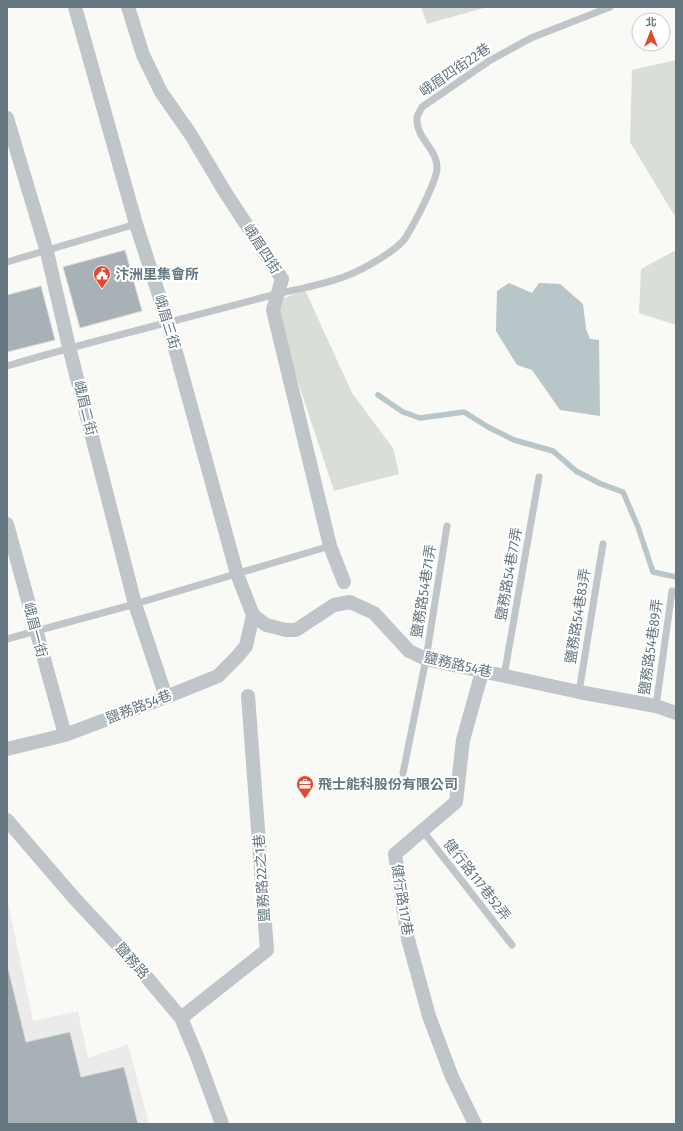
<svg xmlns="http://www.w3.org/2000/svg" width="683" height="1131" font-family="'Fira Sans Condensed','Noto Sans TC',sans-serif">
	<rect width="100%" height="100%" fill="#f9f9f6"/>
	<path fill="#eaebea" d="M7,898L33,1021L78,1011L88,1058L128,1044L149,1124H7Z"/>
	<path fill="#d9ded6" d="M421,7H487L427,24Z
		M676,60V218L630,142L632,70Z
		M676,250V325L639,313L641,269Z
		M305,290L352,393L393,448L399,474L334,491L272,303Z"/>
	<path fill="#b8c5c9" d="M509,283L532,293L539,283L560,284L583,304L586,329L590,339L599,340L600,416L560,410L532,370L517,365L496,331L497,291Z"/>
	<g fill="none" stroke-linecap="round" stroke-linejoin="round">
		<path stroke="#b8c5c9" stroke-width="5.5" d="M378,395L403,412L420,418L464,412L488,427L514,440L553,451L576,471L601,484L623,492L638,527L653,572L676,577"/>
	</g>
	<path fill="#a7b1b6" stroke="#dbdad9" d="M125,250L142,311L80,328L63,267Z
		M41,286L55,340L7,352V295Z
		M7,964L26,1042L70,1032L81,1077L124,1067L138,1124H7Z"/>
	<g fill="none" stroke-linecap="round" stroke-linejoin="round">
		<path stroke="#c0c5c9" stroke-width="7" d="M7,262L136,224
			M7,366C91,341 176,321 261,298C289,290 318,287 346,276C362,270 397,251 406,237C414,224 437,181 437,168C438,150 415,137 417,118C417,115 420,111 422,107L489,61L531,38L610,7
			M7,639L135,604L330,546
			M504,676L539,477
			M579,692L603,544
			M656,706L672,591
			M403,773L426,659L447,526
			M422,830L512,945"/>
		<path stroke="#c0c5c9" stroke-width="14" d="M75,7L136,224L168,323L237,574L253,615
			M128,7L143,55L161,92L191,135L225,192L282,279L273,310L330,546L344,582
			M7,118L47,252L69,347L135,604L166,697
			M7,524L65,735
			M7,749L65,735L166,697L218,676L237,657L246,646L253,615L266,625L286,630H296L334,605L350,602L374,613L409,651L426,659L579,692L656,706L676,713
			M7,820L75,899L133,961L181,1018L197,1056L222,1124
			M181,1018L267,950L248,696
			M475,1124L452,1077L429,1016L408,939L395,854L456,802L463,740L482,672"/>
	</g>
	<defs>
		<g id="civic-pin" transform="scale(0.9)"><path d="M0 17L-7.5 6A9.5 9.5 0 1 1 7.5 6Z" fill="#df4b30" stroke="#fff"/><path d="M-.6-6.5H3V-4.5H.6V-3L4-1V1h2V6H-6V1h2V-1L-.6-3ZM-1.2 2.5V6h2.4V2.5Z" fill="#fff"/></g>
		<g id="office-pin" transform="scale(0.9)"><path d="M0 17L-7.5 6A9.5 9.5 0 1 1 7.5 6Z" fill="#df4b30" stroke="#fff"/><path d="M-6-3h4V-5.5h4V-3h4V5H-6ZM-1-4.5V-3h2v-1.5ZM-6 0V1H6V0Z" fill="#fff"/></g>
	</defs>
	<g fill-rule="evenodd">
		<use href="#civic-pin" x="102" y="274"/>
		<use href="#office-pin" x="305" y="784"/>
	</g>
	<g text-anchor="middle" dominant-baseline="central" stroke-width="4" stroke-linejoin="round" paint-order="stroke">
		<g font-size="14" fill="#657781" stroke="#fff">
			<text transform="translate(455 70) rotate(-34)">峨眉四街22巷</text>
			<text transform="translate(262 249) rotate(57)">峨眉四街</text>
			<text transform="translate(167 322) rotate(73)">峨眉三街</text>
			<text transform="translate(85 408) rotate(76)">峨眉二街</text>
			<text transform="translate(509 574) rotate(-80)">鹽務路54巷77弄</text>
			<text transform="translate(424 591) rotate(-81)">鹽務路54巷71弄</text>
			<text transform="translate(578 616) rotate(-81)">鹽務路54巷83弄</text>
			<text transform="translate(35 630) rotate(75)">峨眉一街</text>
			<text transform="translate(651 647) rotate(-82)">鹽務路54巷89弄</text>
			<text transform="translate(458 665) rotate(13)">鹽務路54巷</text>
			<text transform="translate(139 707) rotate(-21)">鹽務路54巷</text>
			<text transform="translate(262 878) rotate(-94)">鹽務路22之1巷</text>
			<text transform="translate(477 880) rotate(52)">健行路117巷52弄</text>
			<text transform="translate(402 900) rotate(81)">健行路117巷</text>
			<text transform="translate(132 961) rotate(49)">鹽務路</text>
		</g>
		<g font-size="14" font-weight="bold" fill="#657781" stroke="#fff" text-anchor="start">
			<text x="115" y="274">汴洲里集會所</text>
			<text x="318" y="784">飛士能科股份有限公司</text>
		</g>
	</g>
	<rect width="683" height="1131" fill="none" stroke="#657781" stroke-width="16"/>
	<g transform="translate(651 32)"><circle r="19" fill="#ffffff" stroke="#c1c9cd"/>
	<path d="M0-3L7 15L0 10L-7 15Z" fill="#df4b30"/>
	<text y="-6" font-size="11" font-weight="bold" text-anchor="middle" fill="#657781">北</text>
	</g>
</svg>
